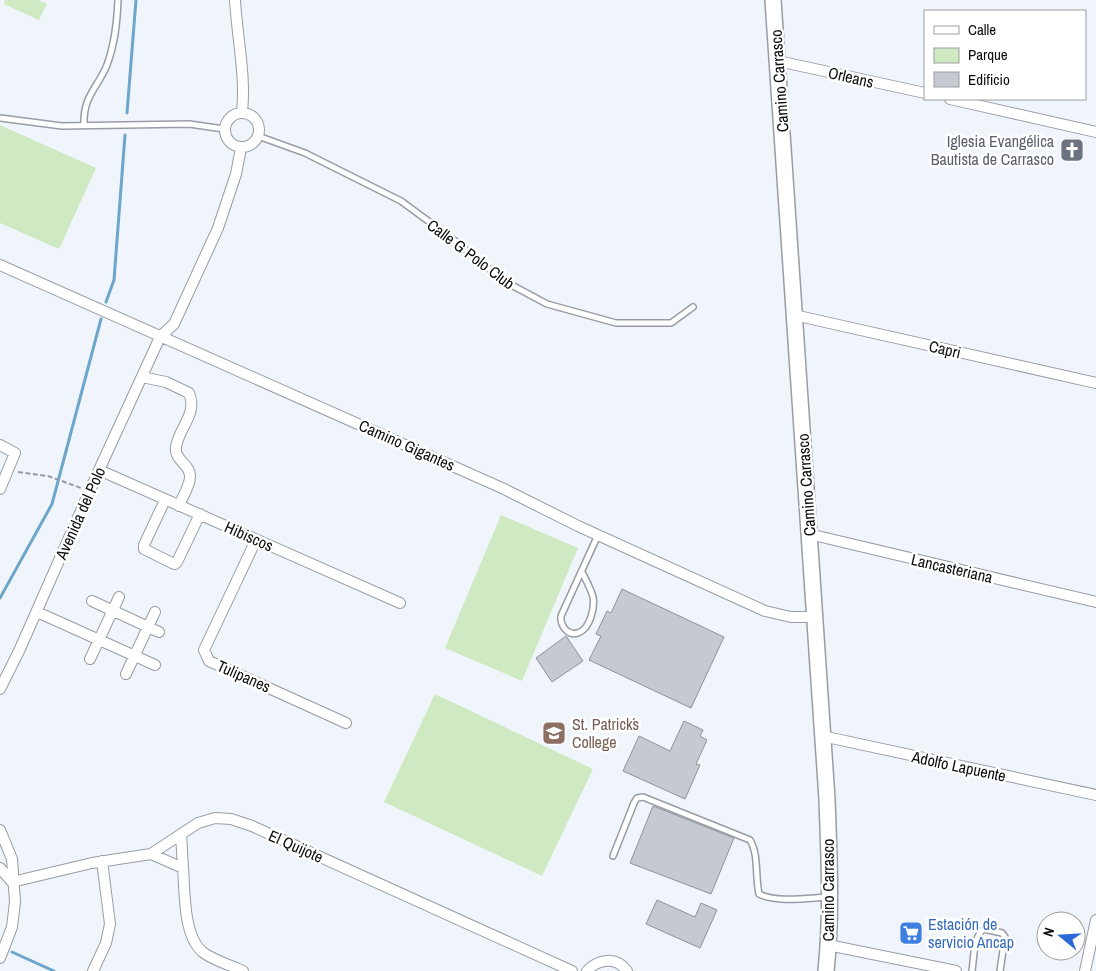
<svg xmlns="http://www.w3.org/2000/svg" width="1096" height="971" font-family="'Archivo Narrow',sans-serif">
	<rect width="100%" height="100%" fill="#f0f5fc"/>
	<path fill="#cfeac2" d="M5,0H39L47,4L39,20L4,4Z
		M0,125L96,168L59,249L0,223Z
		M501,515L578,548L522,681L445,648Z
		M435,694L593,769L542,876L384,802Z"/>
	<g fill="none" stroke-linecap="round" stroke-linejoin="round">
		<path stroke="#6da6cb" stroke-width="3" d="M127,113L136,0
			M106,302L114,280L125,135
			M0,598L52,504L101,319
			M12,952L54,971"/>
	</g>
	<path fill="#c5c9d1" stroke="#8e9298" d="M622,589L724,637L691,708L589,660L601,636L596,634L607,611L611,613Z
		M566,636L583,661L552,682L536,658Z
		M684,721L703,730L700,736L707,740L696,764L700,765L685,799L623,771L639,736L670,751Z
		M653,806L734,838L711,894L630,863Z
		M657,900L695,917L701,903L717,910L700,948L646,924Z"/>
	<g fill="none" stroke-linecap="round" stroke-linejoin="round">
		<g stroke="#999ca4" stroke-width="8">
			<path id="lane" d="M0,118L62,126L189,124L224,129
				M84,125C83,96 97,89 107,65C115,43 117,23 118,0
				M258,136L305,153L401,201L454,240L504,281L547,304L616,323H671L693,307
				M582,572C586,580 591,589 593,597C595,608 590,627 580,632C569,638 560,626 561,616L598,535
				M613,856L634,803L637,798L643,797L750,840C759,855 755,876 759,894C777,903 808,898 829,897
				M972,971C974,959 973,936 984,929L1002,933L1005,937L1000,971"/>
		</g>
		<g stroke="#999ca4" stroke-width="12">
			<path id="street" d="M235,0C237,37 246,75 242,112
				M778,61L925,93
				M950,99L1096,132
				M225 130a17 17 0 1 1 34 0a17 17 0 1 1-34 0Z
				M0,265L502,488L578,526L765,611L791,617H814
				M794,315L1096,383
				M142,377L166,382L189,393C198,414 179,427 176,447C174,461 191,464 190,477C190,486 182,497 179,506
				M0,445L15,453L0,489
				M99,470L400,603
				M165,500L144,545V549L172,563L175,564L177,562L200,514
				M809,534L1096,602
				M256,540L204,650L209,661L346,723
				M92,601L159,632
				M37,612L155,665
				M90,659L119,597
				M126,674L155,612
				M0,689L19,651L99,470L160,337L174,324L218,228L236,174L241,148
				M822,736L1096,795
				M0,830L12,859L15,902L12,927L0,958
				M181,834L183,868
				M151,854L183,868C185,892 183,938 204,953C215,961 231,965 243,971
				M0,868L12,882
				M12,882L92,863L151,854L198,823L215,818L231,819L252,826L572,971
				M828,945L956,971
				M93,971L106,943L110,924L102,861
				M587,971C598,959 616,956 627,971
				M1085,971L1096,920"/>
		</g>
		<g stroke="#999ca4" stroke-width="18">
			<path id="secondary" d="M773,0L827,799C829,856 832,914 826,971"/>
		</g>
		<path stroke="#989ca1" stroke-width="2" stroke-dasharray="5 2.5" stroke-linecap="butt" d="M18,472L48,476L81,488"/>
		<use href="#lane" stroke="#fff" stroke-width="5"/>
		<use href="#street" stroke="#fff" stroke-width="10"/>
		<use href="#secondary" stroke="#fff" stroke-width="15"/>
	</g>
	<defs>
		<g id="church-square" transform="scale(1.25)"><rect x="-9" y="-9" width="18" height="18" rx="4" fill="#6b7280" stroke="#fff"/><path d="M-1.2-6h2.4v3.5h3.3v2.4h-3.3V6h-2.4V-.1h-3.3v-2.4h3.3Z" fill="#fff"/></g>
		<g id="school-square" transform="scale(1.25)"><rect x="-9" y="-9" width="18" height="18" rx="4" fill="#8d6e63" stroke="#fff"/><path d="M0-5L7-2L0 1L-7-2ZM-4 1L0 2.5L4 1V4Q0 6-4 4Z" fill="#fff"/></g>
		<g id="supermarket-square" transform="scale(1.25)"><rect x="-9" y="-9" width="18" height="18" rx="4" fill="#3f7fe0" stroke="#fff"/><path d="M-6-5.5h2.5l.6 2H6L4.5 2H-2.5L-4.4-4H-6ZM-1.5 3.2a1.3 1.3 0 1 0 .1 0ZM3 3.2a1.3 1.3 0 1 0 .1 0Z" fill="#fff"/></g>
	</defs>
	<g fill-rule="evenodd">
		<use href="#church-square" x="1072" y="150"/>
		<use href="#school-square" x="554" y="733"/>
		<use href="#supermarket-square" x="911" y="933"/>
	</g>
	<g text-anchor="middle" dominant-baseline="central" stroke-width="5" stroke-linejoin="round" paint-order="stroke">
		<g font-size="16" fill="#0a0c0e" stroke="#fff">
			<text transform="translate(851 77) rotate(13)">Orleans</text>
			<text transform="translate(779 81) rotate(-94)">Camino Carrasco</text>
			<text transform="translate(471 254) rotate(37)">Calle G Polo Club</text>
			<text transform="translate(945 349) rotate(13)">Capri</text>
			<text transform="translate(407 445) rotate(24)">Camino Gigantes</text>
			<text transform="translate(806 485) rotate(-94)">Camino Carrasco</text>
			<text transform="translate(80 513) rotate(-66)">Avenida del Polo</text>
			<text transform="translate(249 536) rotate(24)">Hibiscos</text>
			<text transform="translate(952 568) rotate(13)">Lancasteriana</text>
			<text transform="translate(244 676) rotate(24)">Tulipanes</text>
			<text transform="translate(959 766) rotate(12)">Adolfo Lapuente</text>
			<text transform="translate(296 846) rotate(24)">El Quijote</text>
			<text transform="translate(828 890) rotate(-90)">Camino Carrasco</text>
		</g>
		<g font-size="16" fill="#5b616d" stroke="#fff" text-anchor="end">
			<text x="1054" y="141">Iglesia Evangélica<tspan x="1054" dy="18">Bautista de Carrasco</tspan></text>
		</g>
		<g font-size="16" fill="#785e54" stroke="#fff" text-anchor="start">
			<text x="572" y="724">St. Patrick´s<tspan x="572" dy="18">College</tspan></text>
		</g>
		<g font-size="16" fill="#366cbe" stroke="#fff" text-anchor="start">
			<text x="928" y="924">Estación de<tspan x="928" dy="18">servicio Ancap</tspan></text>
		</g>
	</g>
	<rect x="924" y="10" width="162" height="90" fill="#ffffff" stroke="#9d9e9f"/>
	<rect x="934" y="26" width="25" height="8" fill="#ffffff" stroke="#9d9e9f"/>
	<text x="968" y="35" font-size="15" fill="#0a0c0e">Calle</text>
	<rect x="934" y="48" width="25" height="15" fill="#cfeac2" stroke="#9d9e9f"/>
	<text x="968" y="60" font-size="15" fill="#0a0c0e">Parque</text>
	<rect x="934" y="72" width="25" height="15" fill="#c5c9d1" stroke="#9d9e9f"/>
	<text x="968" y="85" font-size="15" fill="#0a0c0e">Edificio</text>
	<g transform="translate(1061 936) rotate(288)"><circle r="24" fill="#ffffff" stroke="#9d9e9f"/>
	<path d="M0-4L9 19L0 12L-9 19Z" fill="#2c69d6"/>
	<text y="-8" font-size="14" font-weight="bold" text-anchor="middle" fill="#0a0c0e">N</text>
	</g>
</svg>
